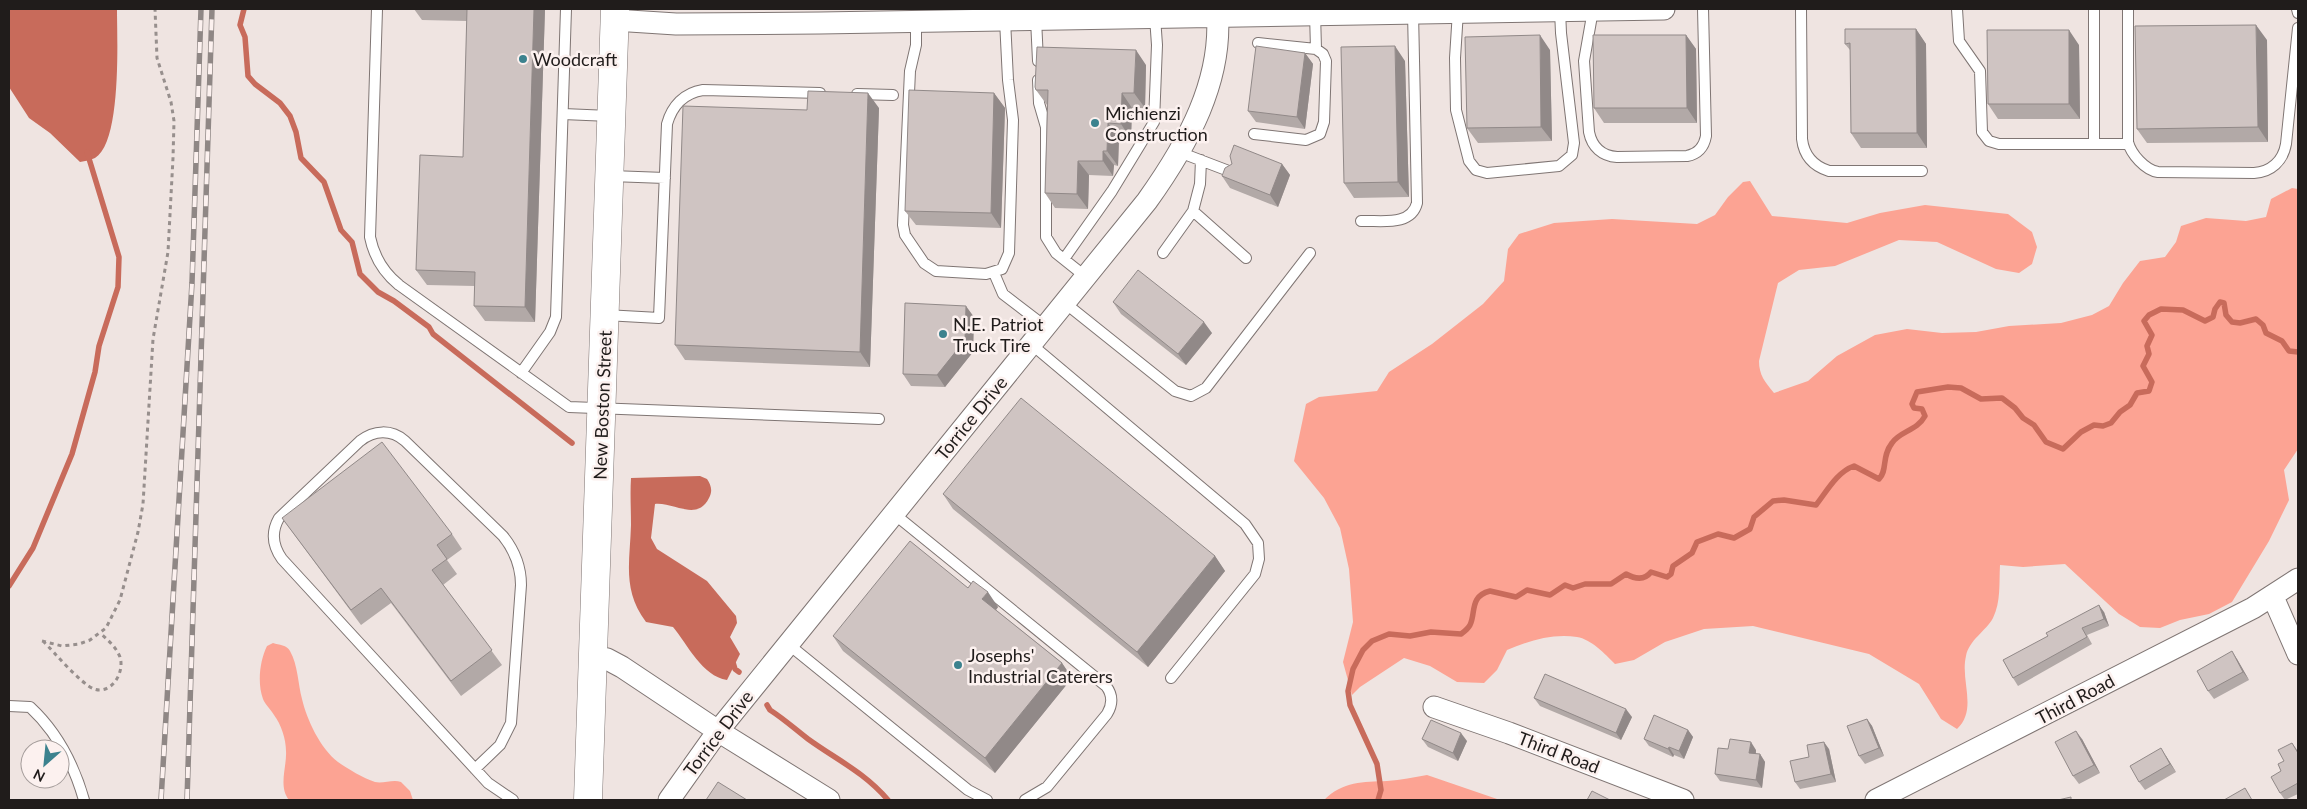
<svg xmlns="http://www.w3.org/2000/svg" width="2307" height="809" font-family="Lato,sans-serif">
	<rect width="100%" height="100%" fill="#efe4e1"/>
	<path fill="#fca393" d="M1750,181L1772,216L1847,223L1880,213L1925,205L2008,214L2032,232L2037,247L2032,264L2019,273L1996,269L1937,242L1899,240L1835,266L1799,270L1778,283L1759,361C1759,375 1765,382 1774,393L1808,381L1837,356L1875,335L1907,329L1942,333L1976,332L2009,326L2061,323L2092,315L2109,306L2123,283L2140,261L2165,257L2176,242L2181,226L2206,218L2246,221L2266,217L2271,199L2292,188L2298,189V449L2284,470L2289,500L2269,541L2232,602L2209,614L2180,620L2160,628L2140,627L2119,614L2065,564L2023,567L2000,565C1999,583 2001,602 1993,618C1986,631 1969,640 1966,656C1960,681 1978,709 1957,729L1941,719L1919,684L1869,654L1753,626L1704,629L1665,642L1634,660L1615,664C1605,654 1591,639 1577,637C1553,633 1528,641 1507,650L1497,670L1484,683L1457,682L1430,666L1404,658L1360,687L1352,695L1343,662L1353,622L1349,569L1340,528L1324,498L1294,461L1306,404L1319,397L1377,391L1389,372L1432,344L1483,304L1504,281L1508,249L1519,234L1554,223L1612,219L1697,224L1715,215L1728,197L1743,182Z
		M273,643C279,645 287,645 290,651C298,665 298,684 302,699C307,720 320,748 338,762C348,769 363,778 375,782C383,784 393,779 401,782L410,791L413,800H289C278,786 287,767 286,751C286,739 281,724 274,715C271,710 265,704 263,699C257,683 260,660 267,646Z
		M1427,775L1500,800H1324C1343,781 1363,782 1387,781C1401,780 1414,777 1427,775Z"/>
	<path fill="#c86b5b" d="M9,9H117C117,38 122,142 95,158C91,160 85,161 80,162L50,133L29,118L9,87Z
		M700,476L707,479C711,485 713,491 709,498C697,522 674,502 655,504L651,538L657,549L707,581L736,616L737,623L730,637L740,654L727,680C702,676 688,645 673,627L646,622C622,590 630,562 631,525C631,509 630,494 631,478Z"/>
	<g fill="none" stroke-linecap="round" stroke-linejoin="round">
		<path stroke="#c86b5b" stroke-width="5.5" d="M244,9L240,25L245,37L248,76L255,84L280,103L290,116L296,132L301,158L324,182L341,230L352,242L360,274L378,292L394,301L429,327L433,334L572,443
			M9,586L33,548L72,454L95,372L99,346L118,287L119,257L87,152
			M732,659L735,669L739,672
			M767,705L770,710C784,719 795,729 808,739C837,760 864,772 888,800
			M1378,800L1381,790L1377,764L1350,705L1348,691L1353,669L1363,650L1372,641L1389,634L1410,636L1431,632L1461,634C1465,631 1468,629 1470,625C1476,614 1469,596 1490,591L1516,597L1527,590L1550,595L1565,585L1573,588L1585,584H1611L1626,574C1635,579 1644,581 1651,572L1667,577L1671,574L1673,566L1692,553L1697,542L1718,534L1734,538L1750,529L1754,517L1773,501L1784,500L1816,505C1827,491 1837,472 1854,466L1879,479C1888,470 1881,457 1892,443C1900,431 1917,431 1925,416L1922,409L1914,408L1912,404L1917,392L1948,387L1961,388L1981,399L2002,398L2015,408L2023,418L2034,425L2046,442L2063,449L2081,432L2094,425L2103,426L2111,423L2120,412L2130,405L2137,393L2149,391L2152,382L2143,366L2149,354L2147,346L2152,335L2144,321L2149,315L2161,309L2183,310L2205,321L2213,317L2215,309L2220,302L2224,303L2226,315L2232,322L2240,323L2256,319L2263,325L2266,333L2282,341L2289,351L2298,352"/>
		<g stroke="#7f7573" stroke-width="12">
			<path id="lane" d="M377,9L370,237C374,257 383,272 399,285L569,407L879,419
				M1801,9L1802,139C1804,156 1813,166 1829,171H1922
				M1957,9L1959,41L1980,71L1982,132L1989,141L1999,144H2128
				M2094,9V144
				M2128,9V142C2131,154 2145,170 2158,172L2254,173C2271,172 2283,161 2286,144L2298,28
				M2297,9L2298,13
				M1593,10L1584,61L1589,132C1592,147 1602,156 1617,157L1687,156C1698,154 1704,147 1706,136L1703,9
				M1458,11L1455,58L1456,110L1469,161L1476,170L1487,173L1559,166L1572,155L1574,143L1561,33L1560,10
				M1315,13L1316,49
				M1036,19L1038,61
				M916,21V45L910,71L903,225L905,235L924,263L936,271L986,274L1002,269L1009,253L1013,120L1008,80L1005,20
				M1038,80L1039,103L1046,127V237L1056,253L1086,277
				M857,94L893,95
				M563,114L610,116
				M1254,134L1306,140L1320,134L1324,122L1326,61L1323,54L1316,49L1258,43
				M1179,152L1234,173
				M611,176L665,178
				M1193,211L1246,258
				M1361,221C1380,220 1411,227 1417,203L1413,12
				M1163,253L1193,211L1200,184L1201,160
				M1064,259L1112,191L1154,122L1157,45L1155,17
				M994,273L1003,294L1046,327
				M1065,303L1175,391L1191,396L1206,388L1310,253
				M605,315L659,318L667,124C672,106 684,93 703,90L820,93
				M1031,344L1245,524L1258,543L1259,559L1255,574L1171,678
				M521,373L550,332L556,317L566,9
				M893,513L1106,686C1113,695 1113,704 1107,714L1047,787L1025,800
				M788,644L968,790L987,800
				M9,706L30,707C57,732 74,765 84,800
				M475,769L500,745L511,723L521,585C521,566 515,551 503,536L405,441C391,429 374,430 360,441L279,518C271,532 272,545 282,559L488,783L513,800"/>
		</g>
		<g stroke="#7f7573" stroke-width="23">
			<path id="street" d="M614,20L676,24L820,23L1664,9
				M2273,597L2298,654
				M593,657L607,659L622,667L718,731L829,800
				M1434,707L1509,733L1683,800
				M669,800L718,731L1147,201C1187,145 1224,80 1217,9
				M1876,800L2253,608L2298,579"/>
		</g>
		<g stroke="#7f7573" stroke-width="29">
			<path id="secondary" d="M588,800L615,9"/>
		</g>
		<path stroke="#978f8d" stroke-width="3" stroke-dasharray="4 4" stroke-linecap="butt" d="M42,641L62,646L79,644L90,640L106,628L120,600L138,532L143,504L153,339L168,252L173,158L174,121L171,102L157,58L155,9
			M43,641C54,652 81,684 94,689C111,695 125,673 120,657C116,647 108,640 100,633"/>
		<use href="#lane" stroke="#fff" stroke-width="10"/>
		<use href="#street" stroke="#fff" stroke-width="21"/>
		<use href="#secondary" stroke="#fff" stroke-width="28"/>
		<g stroke="#8f8785" stroke-width="5.5">
			<path id="rail" d="M161,800L192,283L201,9
				M187,800L212,9"/>
		</g>
		<use href="#rail" stroke="#fcf1ef" stroke-width="4" stroke-dasharray="11" stroke-linecap="butt"/>
	</g>
	<path fill="#b2a9a7" d="M414,9H545L535,322L485,321L474,306L475,286L427,285L416,270L463,157L467,21L422,20Z
		M1916,29L1926,44L1927,148H1861L1851,133L1850,50L1845,44Z
		M1686,35L1696,49L1697,123H1604L1594,108Z
		M2267,40L2268,142L2147,143L2137,129Z
		M2079,45L2080,119H1998L1988,104Z
		M1550,50L1552,141L1478,143L1467,128Z
		M1305,53L1313,64L1305,129L1256,122L1248,111Z
		M1405,61L1409,197L1354,198L1344,183Z
		M1146,65L1145,108H1132L1131,139L1119,138L1118,166L1114,165L1113,176L1089,175L1088,209L1055,208L1045,193L1047,105L1036,90Z
		M994,93L1005,108L1001,228L916,225L905,211Z
		M879,108L870,367L685,360L675,345L807,110Z
		M1282,164L1290,175L1278,207L1230,188L1222,176Z
		M1113,302L1212,333L1186,365L1121,314Z
		M974,317L973,352L945,387L911,386L903,374Z
		M943,494L1215,556L1225,571L1148,667L953,509Z
		M282,518L452,534L462,549L447,560L457,574L443,585L502,665L461,696L391,603L361,625Z
		M968,588L998,607L996,610L1062,663L1072,678L995,773L843,651L833,636Z
		M2104,612L2109,626L2087,635L2092,644L2018,686L2013,678L2003,660Z
		M2237,659L2249,680L2214,699L2208,691Z
		M1534,698L1632,717L1621,740L1540,706Z
		M1867,719L1872,726L1884,756L1865,764L1859,756Z
		M1688,730L1693,737L1684,759L1674,755L1673,757L1649,746L1644,739Z
		M1422,739L1467,741L1458,761L1428,747Z
		M2082,739L2100,773L2079,784L2073,776Z
		M2292,743L2298,751V794L2285,800L2280,793L2281,771L2284,761Z
		M1728,749L1756,750V754H1760L1765,762L1762,788L1720,781L1715,774Z
		M1829,749L1836,782L1800,789L1795,782L1809,757Z
		M2166,756L2176,772L2145,790L2139,782Z"/>
	<path fill="#918988" d="M534,9H545L535,322L525,307Z
		M2256,25L2267,40L2268,142L2258,127Z
		M1916,29L1926,44L1927,148L1917,133Z
		M2069,30L2079,45L2080,119L2069,104Z
		M1540,35L1550,50L1552,141L1541,127Z
		M1686,35L1696,49L1697,123L1687,108Z
		M1395,46L1405,61L1409,197L1398,182Z
		M1136,50L1146,65L1145,108L1134,93Z
		M1305,53L1313,64L1305,129L1297,117Z
		M868,93L879,108L870,367L860,352Z
		M994,93L1005,108L1001,228L991,213Z
		M1122,93L1132,108L1131,139L1121,124Z
		M1108,123L1119,138L1118,166L1107,151Z
		M1103,151L1114,165L1113,176L1103,161Z
		M1078,161L1089,175L1088,209L1077,194Z
		M1282,164L1290,175L1278,207L1270,195Z
		M966,306L974,317L973,352L945,387L937,375Z
		M1204,322L1212,333L1186,365L1178,354Z
		M1215,556L1225,571L1148,667L1137,652Z
		M988,592L998,607L993,614L982,599Z
		M2099,605L2104,612L2109,626L2104,619Z
		M2232,651L2237,659L2249,680L2243,672Z
		M1062,663L1072,678L995,773L985,758Z
		M1626,709L1632,717L1621,740L1616,733Z
		M1867,719L1872,726L1884,756L1879,748Z
		M1688,730L1693,737L1684,759L1679,751Z
		M2076,731L2082,739L2100,773L2094,765Z
		M1461,733L1467,741L1458,761L1453,753Z
		M1751,742L1756,750L1755,761L1749,753Z
		M1824,742L1829,749L1836,782L1831,774Z
		M1669,747L1674,755L1673,757L1668,749Z
		M2161,748L2176,772L2170,764Z
		M1760,754L1765,762L1762,788L1756,780Z"/>
	<path fill="#cfc4c2" stroke="#918988" d="M467,9H534L525,307L474,306L475,272L416,270L420,155L463,157Z
		M2256,25L2258,127L2137,129L2135,26Z
		M1845,29H1916L1917,133H1851L1850,43L1845,44Z
		M1987,30H2069V104H1988Z
		M1540,35L1541,127L1467,128L1465,37Z
		M1593,35H1686L1687,108H1594Z
		M1256,46L1305,53L1297,117L1248,111Z
		M1395,46L1398,182L1344,183L1341,47Z
		M1037,47L1136,50L1134,93H1122L1121,124L1108,123L1107,151H1103V161H1078L1077,194L1045,193L1048,90H1036L1035,87Z
		M909,90L994,93L991,213L905,211Z
		M808,91L868,93L860,352L675,345L683,106L807,110Z
		M1234,145L1282,164L1270,195L1222,176L1225,168L1232,164L1230,156Z
		M1138,270L1204,322L1178,354L1113,302Z
		M905,303L966,306L965,340L937,375L903,374Z
		M1021,398L1215,556L1137,652L943,494Z
		M382,442L452,534L437,545L447,559L432,570L492,650L451,681L381,588L351,610L282,518Z
		M910,541L968,588L973,581L988,592L982,599L1062,663L985,758L833,636Z
		M2099,605L2104,619L2082,628L2087,637L2013,678L2003,660L2048,636L2046,633Z
		M2232,651L2243,672L2208,691L2197,671Z
		M1545,674L1626,709L1616,733L1534,698Z
		M1654,715L1688,730L1679,751L1669,747L1668,749L1644,739Z
		M1867,719L1879,748L1859,756L1847,726Z
		M1431,720L1461,733L1453,753L1422,739Z
		M2076,731L2094,765L2073,776L2055,742Z
		M1730,739L1751,742L1749,753L1760,754L1756,780L1715,774L1718,748L1728,749Z
		M1824,742L1831,774L1795,782L1790,761L1809,757L1807,745Z
		M2292,743L2298,753V783L2280,793L2271,777L2281,771L2278,764L2284,761L2278,750Z
		M2161,748L2170,764L2139,782L2130,766Z
		M718,782L747,800H706Z
		M2245,788L2252,800H2224Z
		M1592,791L1610,800H1587Z
		M2071,797V800H2058Z"/>
	<g fill="#3c828e" stroke="#fcf1ef" stroke-width="2">
		<circle cx="523" cy="59" r="5"/>
		<circle cx="1095" cy="123" r="5"/>
		<circle cx="943" cy="334" r="5"/>
		<circle cx="958" cy="665" r="5"/>
	</g>
	<g text-anchor="middle" dominant-baseline="central" stroke-width="5" stroke-linejoin="round" paint-order="stroke">
		<g font-size="18" fill="#201c1b" stroke="#fcf1ef" text-anchor="start">
			<text x="533" y="59">Woodcraft</text>
			<text x="1105" y="113">Michienzi<tspan x="1105" dy="21">Construction</tspan></text>
			<text x="953" y="324">N.E. Patriot<tspan x="953" dy="21">Truck Tire</tspan></text>
			<text x="968" y="655">Josephs'<tspan x="968" dy="21">Industrial Caterers</tspan></text>
		</g>
		<g font-size="18" fill="#201c1b" stroke="#fcf1ef">
			<text transform="translate(602 405) rotate(-88)">New Boston Street</text>
			<text transform="translate(971 418) rotate(-51)">Torrice Drive</text>
			<text transform="translate(2075 699) rotate(-28)">Third Road</text>
			<text transform="translate(718 733) rotate(-53)">Torrice Drive</text>
			<text transform="translate(1559 752) rotate(21)">Third Road</text>
		</g>
	</g>
	<rect width="2307" height="809" fill="none" stroke="#201c1b" stroke-width="20"/>
	<g transform="translate(45 764) rotate(207)"><circle r="24" fill="#fcf1ef" stroke="#a49c9a"/>
	<path d="M0-4L9 19L0 12L-9 19Z" fill="#3c828e"/>
	<text y="-8" font-size="14" font-weight="bold" text-anchor="middle" fill="#201c1b">N</text>
	</g>
</svg>
